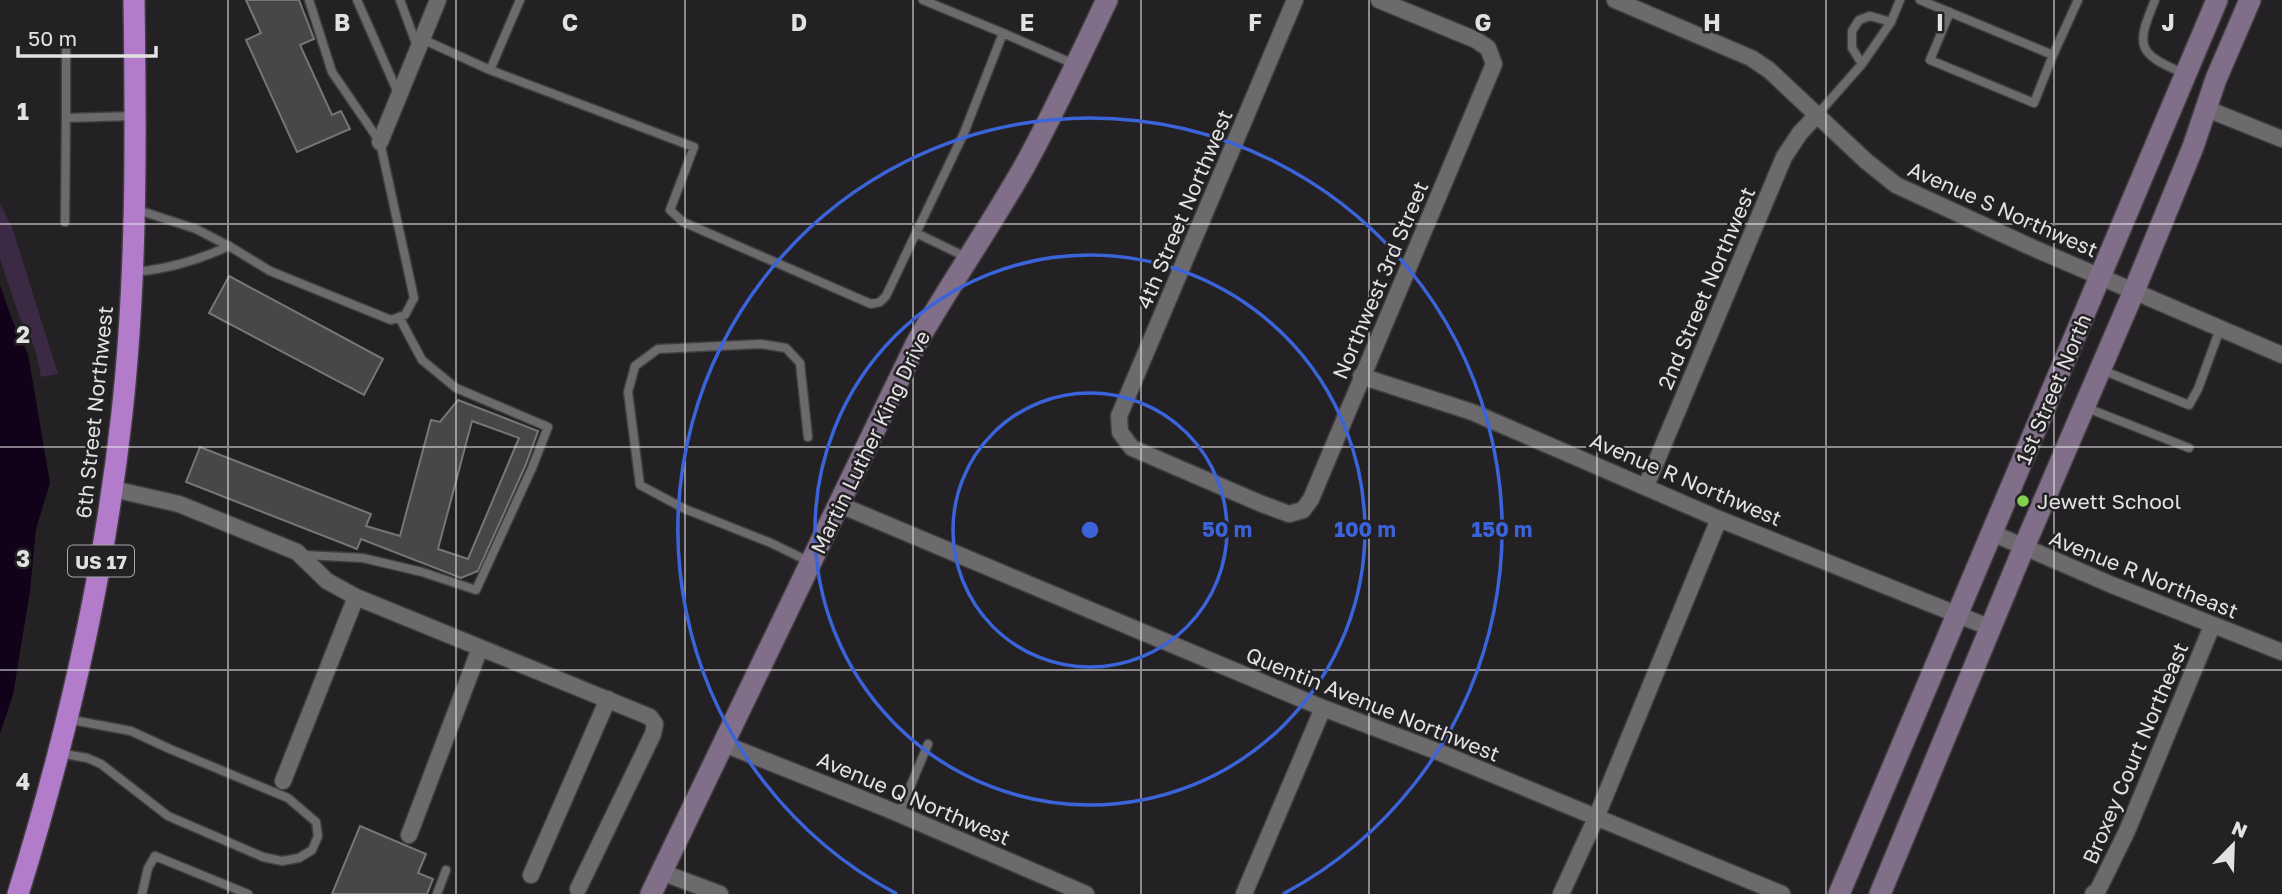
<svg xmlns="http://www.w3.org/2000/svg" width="2282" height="894" font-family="'Golos Text',sans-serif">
	<rect width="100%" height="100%" fill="#232123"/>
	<path fill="#3c2944" d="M0,203L12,227L58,374L41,377L36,352L20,318L0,259Z"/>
	<path fill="#110219" d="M0,285L13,322L28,354L50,483L36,529L30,591L13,695L0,734Z"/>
	<path fill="#484649" stroke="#777578" stroke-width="2" fill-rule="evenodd" d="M246,0H299L314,39L300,45L332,115L341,111L350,129L297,152L246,40L261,33Z
		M229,276L383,359L364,395L209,313Z
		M458,400L538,431L526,464L478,571L461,578L361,539L357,549L186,482L200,447L371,514L366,526L400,536L431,420L440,422ZM472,421L519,438L468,559L438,549Z
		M360,826L426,854L418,873L433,879L427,894H332Z"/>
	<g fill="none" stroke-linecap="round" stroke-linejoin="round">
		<g stroke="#403e40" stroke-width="11">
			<path id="lane" d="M357,0L398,93
				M400,0L417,46
				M923,0L1003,33
				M1920,0L2053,55L2078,0
				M2155,0C2136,46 2136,53 2183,73
				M1950,12L1930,60L2034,103L2053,55
				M1891,22L1900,0
				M422,39L490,70L694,147L670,210L683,222L871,304L880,302L886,296L916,233
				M66,45V118L134,116
				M490,70L520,0
				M1817,115L1862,64L1852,48V31L1859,20L1870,16L1891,22L1862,64
				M135,209L196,229L229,246L270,271L391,320L405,315L414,298L380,142L332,72L309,0
				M65,222L66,118
				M966,257L916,233L964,133L1003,33L1076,65
				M135,272C168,269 199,260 229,246
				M2102,370L2189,405L2198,389L2220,329
				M2087,408L2189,448
				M808,437L800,363L786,348L761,344L658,349L635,366L628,392L640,485L685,509L771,543L810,562
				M304,555L363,558L422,572L476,590L532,468L548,427L456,388L422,360L399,317
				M59,753L87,758L101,764L168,816L263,857L282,861L299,858L312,850L318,836L316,822L288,798L170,749L131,731L67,719
				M899,814L928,744
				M142,894L148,868L155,856L248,894
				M437,894L446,870"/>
		</g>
		<g stroke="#403e40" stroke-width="19">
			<path id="street" d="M1295,0L1119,416L1120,432L1132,448L1262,504L1289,514L1303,510L1311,499L1494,64L1488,48L1476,40L1379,0
				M1615,0L1751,58L1769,70L1866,161L1896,185L2031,247L2282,355
				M2207,109L2282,139
				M380,142L438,0
				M1361,376L1472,412L1719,519L1991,628
				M1646,486L1784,157L1800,133L1817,115
				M113,489L179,504L297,552L327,581L356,597L650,717L655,724L653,734L578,889
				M838,504L1323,708L1436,751L1782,894
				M1992,533L2112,585L2282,652
				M724,744L885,808L1086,894
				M283,781L356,597
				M409,835L480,648
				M661,872L720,894
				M531,875L608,699
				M1244,894L1323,708
				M1561,894L1596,818L1719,519
				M2093,894L2098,890L2127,831L2212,626"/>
		</g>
		<g stroke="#403e40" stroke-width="24">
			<path id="secondary" d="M651,894L916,344C950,284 990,227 1024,167C1054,113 1080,56 1107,0
				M1839,894L2217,0
				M1880,894L2024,547L2134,291L2193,147L2216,79L2250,0"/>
		</g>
		<g stroke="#403e40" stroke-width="24">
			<path id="highway" d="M18,894C67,737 104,577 122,413C137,276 136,137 134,0"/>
		</g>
		<use href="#lane" stroke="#6c6a6d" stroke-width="8"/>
		<use href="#street" stroke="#6c6a6d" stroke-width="16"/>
		<use href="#secondary" stroke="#816f89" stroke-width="21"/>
		<use href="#highway" stroke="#b27ccb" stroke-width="21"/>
	</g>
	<path fill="none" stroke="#e3e2e3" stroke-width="2" stroke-opacity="0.55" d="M228,0V894M456,0V894M685,0V894M913,0V894M1141,0V894M1369,0V894M1597,0V894M1826,0V894M2054,0V894M0,224H2282M0,447H2282M0,670H2282"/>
	<g fill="none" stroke="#3b64da" stroke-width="3.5">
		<circle cx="1090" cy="530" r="137"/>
		<circle cx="1090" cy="530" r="275"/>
		<path d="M897 894A412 412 0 1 1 1283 894"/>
	</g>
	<circle fill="#83d04e" stroke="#232123" stroke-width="2.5" cx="2023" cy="501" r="7"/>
	<g text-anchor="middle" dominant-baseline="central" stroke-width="5" stroke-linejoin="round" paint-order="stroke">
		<rect fill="#232123" stroke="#a9a8a9" stroke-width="2" x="68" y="545.5" width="66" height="31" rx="5"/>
		<g font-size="19" font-weight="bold" fill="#e3e2e3">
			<text x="101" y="561">US 17</text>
		</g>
		<g font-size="21" fill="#e3e2e3" stroke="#232123">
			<text transform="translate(1184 209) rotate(-67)">4th Street Northwest</text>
			<text transform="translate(2003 209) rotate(24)">Avenue S Northwest</text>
			<text transform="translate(1380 280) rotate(-67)">Northwest 3rd Street</text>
			<text transform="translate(1706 288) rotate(-67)">2nd Street Northwest</text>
			<text transform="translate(2053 389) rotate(-67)">1st Street North</text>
			<text transform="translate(94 412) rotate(-84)">6th Street Northwest</text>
			<text transform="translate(870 442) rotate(-64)">Martin Luther King Drive</text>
			<text transform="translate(1686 479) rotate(23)">Avenue R Northwest</text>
			<text transform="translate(2144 574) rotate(22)">Avenue R Northeast</text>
			<text transform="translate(1373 704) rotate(22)">Quentin Avenue Northwest</text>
			<text transform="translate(2135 753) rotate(-67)">Broxey Court Northeast</text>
			<text transform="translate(914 798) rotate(23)">Avenue Q Northwest</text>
		</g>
		<g font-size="21" fill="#e3e2e3" stroke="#232123" text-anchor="start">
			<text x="2037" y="501">Jewett School</text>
		</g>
	</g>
	<g font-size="23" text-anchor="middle" font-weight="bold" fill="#e3e2e3" stroke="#232123" stroke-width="5" stroke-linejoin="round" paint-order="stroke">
		<text x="342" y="31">B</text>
		<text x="570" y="31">C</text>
		<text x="799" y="31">D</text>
		<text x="1027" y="31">E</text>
		<text x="1255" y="31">F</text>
		<text x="1483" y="31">G</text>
		<text x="1712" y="31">H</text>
		<text x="1940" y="31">I</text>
		<text x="2168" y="31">J</text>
		<text x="23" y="120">1</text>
		<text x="23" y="343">2</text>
		<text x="23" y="567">3</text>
		<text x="23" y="790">4</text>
	</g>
	<circle cx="1090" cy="530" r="10" fill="#3b64da" stroke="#232123" stroke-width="3.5"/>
	<g font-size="21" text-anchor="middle" font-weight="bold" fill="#3b64da" stroke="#232123" stroke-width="5" stroke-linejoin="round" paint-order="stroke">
		<text x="1227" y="537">50 m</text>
		<text x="1365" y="537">100 m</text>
		<text x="1502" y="537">150 m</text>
	</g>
	<g transform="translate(2233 845) rotate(23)" stroke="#232123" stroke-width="5" paint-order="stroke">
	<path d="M0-5L12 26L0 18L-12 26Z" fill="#e3e2e3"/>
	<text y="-10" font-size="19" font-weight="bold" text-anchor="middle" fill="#e3e2e3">N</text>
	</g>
	<path d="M18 46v10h138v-10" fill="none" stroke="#e3e2e3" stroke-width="3.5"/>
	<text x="28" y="46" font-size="21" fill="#e3e2e3" stroke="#232123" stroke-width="5" paint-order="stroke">50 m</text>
</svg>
